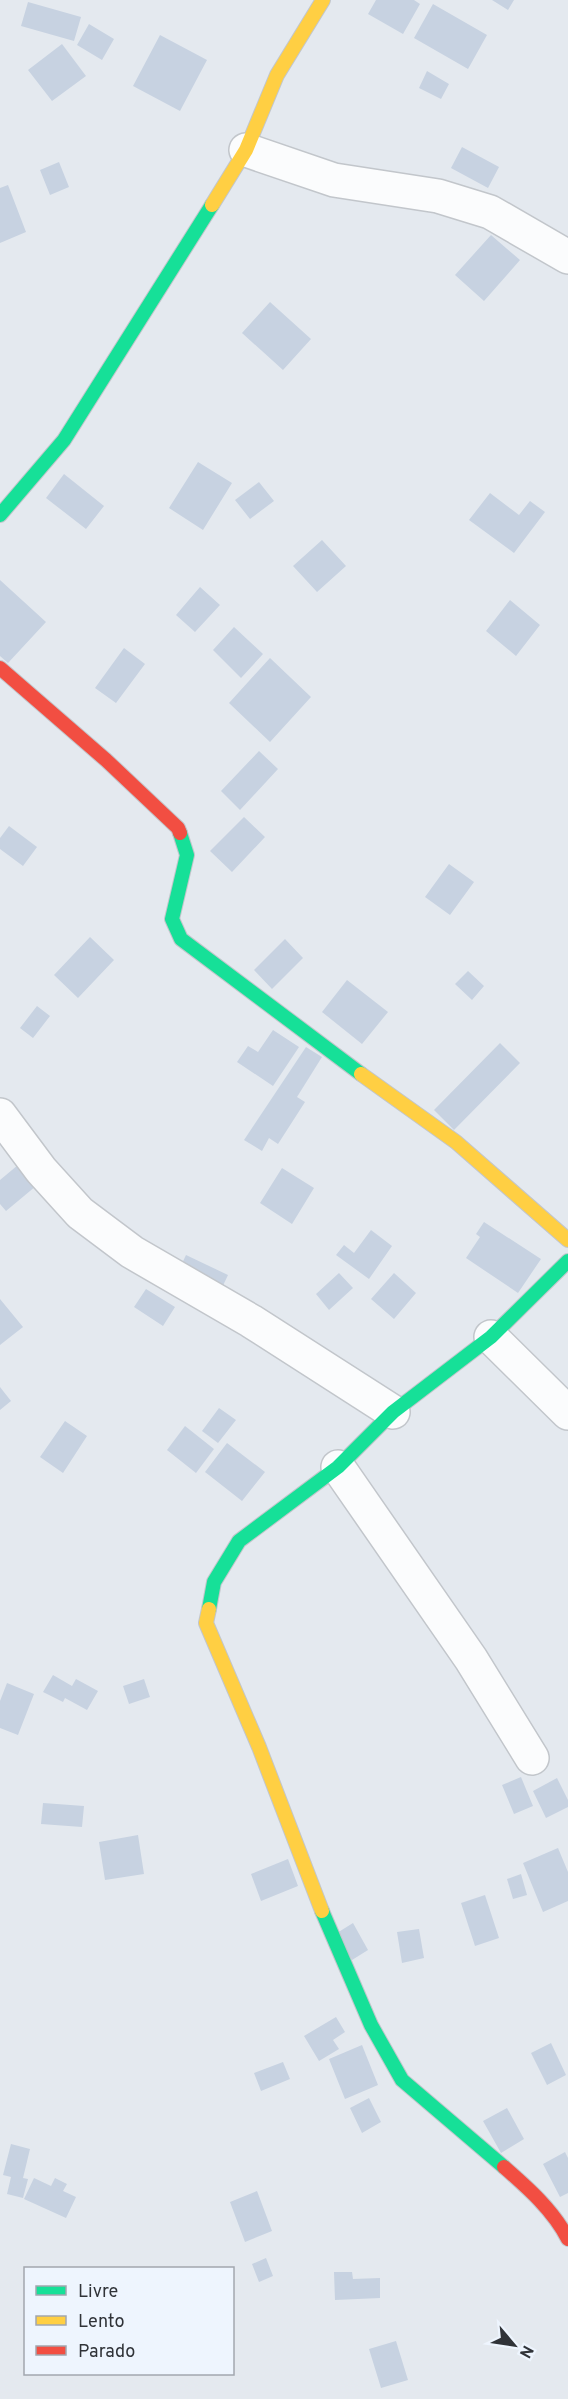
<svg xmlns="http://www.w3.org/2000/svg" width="568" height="2399" font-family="Overpass,sans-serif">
	<rect width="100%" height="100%" fill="#e4e9ef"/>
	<path fill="#c7d2e1" d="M376,0H414L420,4L403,34L368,14Z
		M492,0H514L508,10Z
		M28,2L81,17L74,41L21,26Z
		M433,4L487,35L468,69L414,38Z
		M89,24L114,39L102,60L77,45Z
		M160,35L207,60L180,111L133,86Z
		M62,44L86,76L52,101L28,70Z
		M427,71L449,84L441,99L419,88Z
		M462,147L499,167L488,188L451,168Z
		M59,162L69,187L50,195L40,170Z
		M8,185L26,232L0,243V188Z
		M491,235L520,260L484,301L455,275Z
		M270,302L311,339L283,370L242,333Z
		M198,462L232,483L203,530L169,508Z
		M64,474L104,506L86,529L46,498Z
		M259,482L274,501L250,519L235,500Z
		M490,493L519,515L530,501L545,512L514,553L469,520Z
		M322,540L346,566L317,592L293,566Z
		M0,580L46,622L8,663L0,656Z
		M200,587L220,605L195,632L176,615Z
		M510,600L540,625L516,656L486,631Z
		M234,627L263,654L241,678L213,650Z
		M124,648L145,664L116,703L95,688Z
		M270,658L311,697L270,742L229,703Z
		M259,751L278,769L240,810L221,791Z
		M244,817L265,837L232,872L210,851Z
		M9,826L37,847L23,866L0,849V838Z
		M449,864L474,882L450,915L425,897Z
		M90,937L114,960L78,998L54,975Z
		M285,939L303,958L272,989L254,970Z
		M468,971L484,986L472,1000L455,984Z
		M347,980L388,1012L362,1044L322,1012Z
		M37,1006L50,1016L33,1038L20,1028Z
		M273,1030L299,1047L273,1086L237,1062L248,1046L258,1052Z
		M500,1043L520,1063L454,1130L434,1110Z
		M306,1047L322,1057L297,1097L305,1102L278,1144L269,1138L262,1151L244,1140Z
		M18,1165L36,1186L6,1211L0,1204V1180Z
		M282,1168L314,1188L292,1224L260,1203Z
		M484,1222L541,1259L518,1293L466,1258L480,1237L476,1234Z
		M371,1230L392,1246L369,1279L336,1255L344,1245L354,1253Z
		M186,1255L228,1275L219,1294L177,1274Z
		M339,1273L353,1288L329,1310L316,1294Z
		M394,1273L416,1293L394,1319L371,1299Z
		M146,1289L175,1307L163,1326L134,1307Z
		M0,1299L23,1327L0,1345Z
		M0,1387L11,1401L0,1410Z
		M219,1408L236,1420L218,1443L202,1431Z
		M65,1421L87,1436L63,1473L40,1457Z
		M185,1426L214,1449L196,1473L167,1450Z
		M227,1443L265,1472L242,1501L205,1472Z
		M53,1675L72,1686L76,1679L98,1691L87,1710L65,1698L63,1702L43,1692Z
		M144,1679L150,1697L129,1704L123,1686Z
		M7,1683L34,1694L18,1735L0,1728V1701Z
		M521,1777L533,1806L514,1814L502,1785Z
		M557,1778L568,1800V1807L546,1818L533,1791Z
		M43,1803L84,1806L82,1827L41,1824Z
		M138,1835L144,1874L105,1880L99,1842Z
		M558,1848L568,1872V1901L543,1912L523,1863Z
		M288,1859L298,1886L261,1901L251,1874Z
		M521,1874L527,1895L513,1899L507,1879Z
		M485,1895L499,1938L475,1946L461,1903Z
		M353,1923L368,1950L352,1960L337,1933Z
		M419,1929L424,1958L402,1963L397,1932Z
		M336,2017L345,2032L333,2040L339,2049L319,2061L304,2036Z
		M551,2043L566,2075L547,2085L531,2053Z
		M362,2045L378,2085L345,2099L329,2059Z
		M283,2062L290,2079L261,2091L254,2073Z
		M369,2098L381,2122L362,2133L350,2108Z
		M507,2108L524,2139L501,2153L483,2121Z
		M11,2144L30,2149L23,2178L28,2179L23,2198L7,2194L11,2177L3,2175Z
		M565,2152L568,2158V2193L560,2197L543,2164Z
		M34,2178L51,2186L55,2178L67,2184L63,2191L76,2197L66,2218L24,2199Z
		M257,2191L272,2231L245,2242L230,2202Z
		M266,2258L273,2276L259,2282L252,2264Z
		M334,2272H352L353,2279L380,2278V2298L335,2300Z
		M396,2341L408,2380L381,2388L369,2349Z"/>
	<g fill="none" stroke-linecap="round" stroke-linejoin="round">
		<g stroke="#c2c6cb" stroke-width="36">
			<path id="street" d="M246,150L334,180L438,196L490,212L568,257
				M0,1115L41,1170L80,1213L132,1252L251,1321L393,1412
				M491,1337L568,1413
				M338,1467L471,1659L532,1758"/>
		</g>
		<g stroke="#c2c6cb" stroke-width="16">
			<path id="fast" d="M0,515L64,440L212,205
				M180,833L187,855L172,919L181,939L361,1074
				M209,1609L214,1582L239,1541L338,1467L393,1412L491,1337L568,1261
				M322,1911L371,2025L402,2080L504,2167"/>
		</g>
		<g stroke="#c2c6cb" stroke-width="16">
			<path id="slow" d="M212,205L246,150L277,75L323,0
				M361,1074L456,1142L568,1240
				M209,1609L206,1623L259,1747L322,1911"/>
		</g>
		<g stroke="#c2c6cb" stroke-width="16">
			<path id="jam" d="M0,668L106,760L178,828L180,833
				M504,2167C528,2188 553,2210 568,2239"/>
		</g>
		<use href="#street" stroke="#fbfcfd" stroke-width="33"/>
		<use href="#fast" stroke="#16e098" stroke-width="14"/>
		<use href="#slow" stroke="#ffcf43" stroke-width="14"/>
		<use href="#jam" stroke="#f24e42" stroke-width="14"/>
	</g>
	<rect x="24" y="2267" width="210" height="108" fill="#eef5fe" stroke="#a2a7af" stroke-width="1.5"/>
	<rect x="36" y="2286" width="30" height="9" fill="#16e098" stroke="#a2a7af" stroke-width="1.5"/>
	<text x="78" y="2297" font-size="18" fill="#303338">Livre</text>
	<rect x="36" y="2316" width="30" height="9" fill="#ffcf43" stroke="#a2a7af" stroke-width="1.5"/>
	<text x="78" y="2327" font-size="18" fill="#303338">Lento</text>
	<rect x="36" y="2346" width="30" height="9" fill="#f24e42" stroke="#a2a7af" stroke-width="1.5"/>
	<text x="78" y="2357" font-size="18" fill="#303338">Parado</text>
	<g transform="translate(514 2345) rotate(119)" stroke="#eef5fe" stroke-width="4.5" paint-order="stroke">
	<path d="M0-4.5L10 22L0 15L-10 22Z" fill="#303338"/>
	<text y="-9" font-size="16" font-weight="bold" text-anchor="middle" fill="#303338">N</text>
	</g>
</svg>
